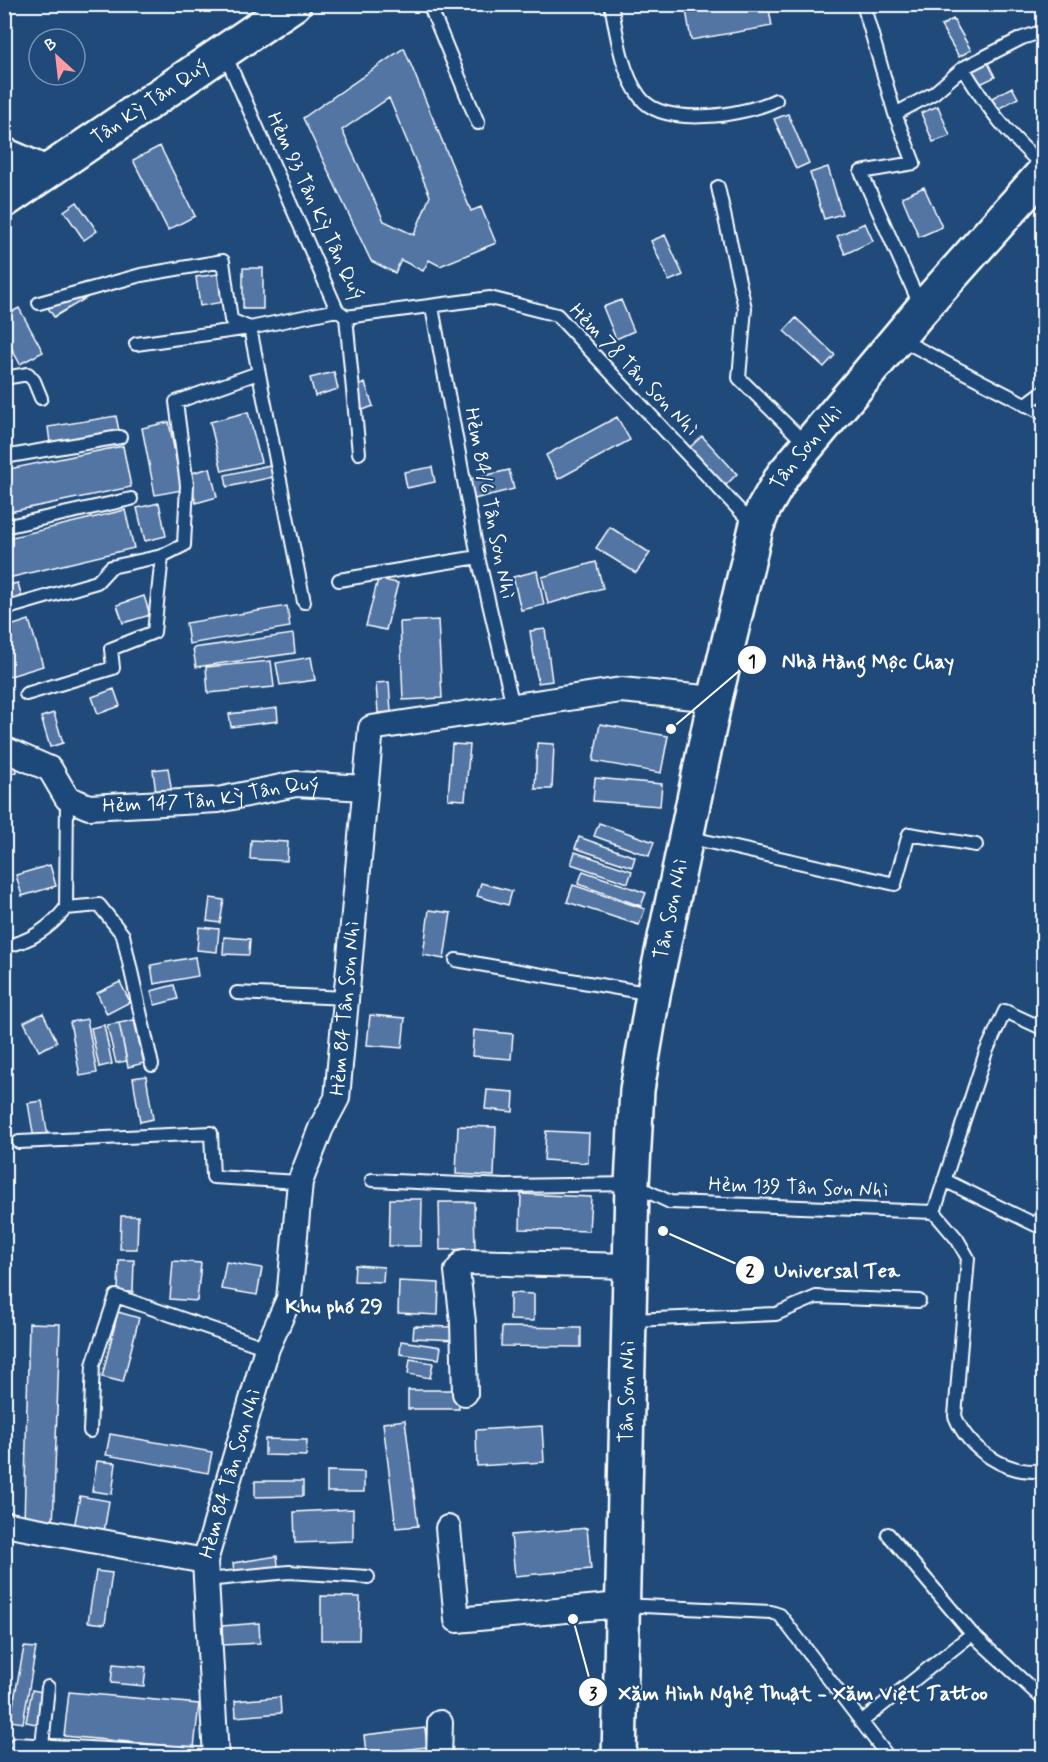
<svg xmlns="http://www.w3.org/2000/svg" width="1048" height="1762" font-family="Mynerve,sans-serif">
	<rect width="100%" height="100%" fill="#1f4a7a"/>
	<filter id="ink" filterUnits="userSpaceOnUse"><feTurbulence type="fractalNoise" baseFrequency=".0167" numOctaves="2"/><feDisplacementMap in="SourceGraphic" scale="12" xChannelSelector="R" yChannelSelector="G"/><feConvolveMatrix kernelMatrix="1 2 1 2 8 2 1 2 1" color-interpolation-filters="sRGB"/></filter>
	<g filter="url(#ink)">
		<path fill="#5274a4" stroke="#fff" stroke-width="1.5" fill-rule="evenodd" d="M685,4H768L772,26L691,40Z
			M953,19L971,50L959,57L941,26Z
			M404,48L471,211L481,207L496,243L440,266L429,260L423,271L401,260L395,273L371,261L303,118ZM389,98L430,196L414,235L384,221L342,130Z
			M986,59L995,77L976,86L967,69Z
			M1012,87L1018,98L996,110L990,99Z
			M938,106L950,136L933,142L921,113Z
			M788,114L809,163L796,169L774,119Z
			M160,146L195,216L168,230L133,160Z
			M828,167L842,214L824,219L810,173Z
			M924,187L942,227L919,237L902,197Z
			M77,202L97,231L84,240L64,211Z
			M865,223L873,241L845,254L837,236Z
			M665,235L683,275L669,281L651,241Z
			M243,268H263V309H243Z
			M219,274L223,302L200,306L196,277Z
			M86,282L93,294L54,317L46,305Z
			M621,300L634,331L616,339L603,307Z
			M19,308L43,352L20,364L4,334V316Z
			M796,318L835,355L824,367L784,331Z
			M334,372L338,389L315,396L310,378Z
			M365,383L373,406L358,412L355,388Z
			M248,412L261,462L222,471L210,422Z
			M116,416L119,431L50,443L48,427Z
			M617,417L630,440L558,479L546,455Z
			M169,422L182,490L155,495L142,428Z
			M702,436L737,474L723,488L688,449Z
			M123,446L131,487L4,513V470Z
			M270,465L273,477L227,487L225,475Z
			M432,467L435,482L407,488L404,472Z
			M210,468L217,497L196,503L188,474Z
			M509,470L514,489L474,499L470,479Z
			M159,503L166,536L145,541L137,508Z
			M125,510L134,548L4,579V539Z
			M610,527L650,553L636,573L596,548Z
			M596,562L603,588L548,604L542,577Z
			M537,571L544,605L521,610L513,577Z
			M378,579L398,583L386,630L366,626Z
			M18,583L24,606L4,611V586Z
			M144,596L150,615L123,623L117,605Z
			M287,606L290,627L189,644L186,623Z
			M29,620L43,666L4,678V628Z
			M438,620L442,698L403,700L400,622Z
			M545,629L552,681L538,683L530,631Z
			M293,634L295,653L196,667L193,648Z
			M311,657L315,680L280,685L276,663Z
			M271,661L274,687L208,693L206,667Z
			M389,682L391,712L378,713L376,683Z
			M114,689L120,706L98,714L92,697Z
			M277,708L278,721L231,727L229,714Z
			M54,713L63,743L50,747L41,717Z
			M600,724L668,736L661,773L593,761Z
			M537,743L554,744L552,789H535Z
			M452,744L470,745L465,800L448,799Z
			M14,762L17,772L4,775V764Z
			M168,768L173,800L157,802L153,770Z
			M595,778L662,784L660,806L593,801Z
			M599,823L654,842L649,856L594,836Z
			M579,837L635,857L632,867L575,848Z
			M251,840L288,842L287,861L250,859Z
			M575,852L632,871L628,883L571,864Z
			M50,865L56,886L22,896L16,875Z
			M583,871L646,893L641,906L578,884Z
			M481,883L512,891L508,905L477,896Z
			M573,885L645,909L639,925L567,902Z
			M210,898L224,900L220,923L207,921Z
			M429,910L451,913L444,959L423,955Z
			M199,927L219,929L217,952L197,950Z
			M224,937L250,939L249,955L223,954Z
			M195,957L198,976L154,984L151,965Z
			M120,982L130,1002L107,1014L97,993Z
			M174,985L178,999L155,1005L151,991Z
			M43,1013L57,1042L39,1051L24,1022Z
			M370,1015L405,1018L402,1048L367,1045Z
			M87,1019L97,1073L80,1076L70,1022Z
			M134,1020L144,1063L128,1067L119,1023Z
			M119,1023L127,1061L116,1063L107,1025Z
			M104,1025L112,1064L99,1067L91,1028Z
			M474,1030L513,1034L511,1059L472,1056Z
			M146,1076L153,1119L140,1122L133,1078Z
			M487,1090L514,1092L513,1112L485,1109Z
			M42,1101L48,1137L34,1139L28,1103Z
			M458,1126L496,1127L494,1176L456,1174Z
			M546,1131L589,1133L588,1163L544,1160Z
			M521,1194L591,1197L589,1231L520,1229Z
			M390,1199H422L421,1246H389Z
			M439,1202H474L475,1249L440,1250Z
			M121,1216H138L137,1249H120Z
			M119,1260H134L133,1292H118Z
			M173,1261L201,1263L197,1301L170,1299Z
			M226,1262L262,1268L257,1295L221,1289Z
			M355,1265L384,1267L383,1282L354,1281Z
			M399,1281L439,1283L438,1315L398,1313Z
			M510,1293L534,1294V1321L510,1320Z
			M118,1312L139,1318L123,1382L102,1377Z
			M29,1323L60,1324L53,1528L24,1524Z
			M414,1326L457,1327L456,1340L413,1338Z
			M502,1327L581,1328V1347L501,1346Z
			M401,1341L441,1347L439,1359L400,1354Z
			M410,1359L433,1363L430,1378L408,1374Z
			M408,1390H459V1409H408Z
			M405,1420L418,1526L396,1528L383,1423Z
			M542,1426L544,1462L477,1466L476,1430Z
			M110,1434L212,1452L208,1473L106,1455Z
			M265,1439L307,1440L306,1456L265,1455Z
			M97,1461L116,1463L112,1494L92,1491Z
			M327,1471L364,1472V1492H327Z
			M255,1481H303V1496L255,1497Z
			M80,1496L109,1501L103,1538L73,1533Z
			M353,1509V1541L295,1543L294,1512Z
			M587,1528L591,1569L515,1576L511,1535Z
			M277,1556L279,1574L235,1581L233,1563Z
			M96,1571L112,1573L105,1624L88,1622Z
			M321,1596L360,1597L359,1640H321Z
			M259,1623L260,1643L223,1645L222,1626Z
			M24,1647L36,1648L23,1723L10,1721Z
			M113,1664L146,1667L144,1686L111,1683Z
			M32,1690L48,1693L41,1725L26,1722Z
			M69,1692L199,1704L194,1748L64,1736Z
			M280,1697L281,1713L236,1717L235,1701Z
			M425,1728L427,1747L366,1754L364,1735Z
			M17,1751L57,1752V1758H17Z
			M496,1754L531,1756V1758H496Z"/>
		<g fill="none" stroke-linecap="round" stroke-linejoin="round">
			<g stroke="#fff" stroke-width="16">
				<path id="lane" d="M429,4L478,123
					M611,4C617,35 621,71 640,97C663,129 746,115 776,100
					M863,4L895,114L914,163L861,172L921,307
					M224,52L337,310L346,317L359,453
					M963,68C989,111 1007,133 1044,167
					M895,114L934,93L963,68L1022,38L1044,31
					M718,187L745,308L739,378L807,445
					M39,303L141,275L223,261L231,320L250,328
					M432,307L478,557L513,706
					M346,317L490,298L557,315L755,527
					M250,328L304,602
					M900,339L1044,414
					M136,344L250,328L337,310
					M4,378L28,374L34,381L41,398
					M1025,405L1044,391
					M4,457L120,437
					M4,527L131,499
					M339,580L478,557
					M4,609L97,582L111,567L162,556L184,545L187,485L176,402L258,373
					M26,694L113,668L111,649L154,632L162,556
					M67,798L66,908L99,905L123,935L152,1065
					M687,837L895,884L909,834L976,845
					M4,946C29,943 51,927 66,908
					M456,960L652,994
					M237,993L346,998
					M19,1142L211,1133L213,1177L300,1182
					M372,1180L506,1186L632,1184L670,1202L934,1212
					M944,1180L1036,1225L1044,1212
					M934,1212L957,1239L968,1258L955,1416C968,1449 1007,1476 1044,1470
					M934,1212L986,1052L1005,1011L1044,1029
					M631,1320L776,1314L816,1297L919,1301
					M90,1431L93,1365L116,1296L267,1348
					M888,1534L972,1634L1044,1700
					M206,1580L289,1572L368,1577
					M622,1605L771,1612L780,1615L889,1758
					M861,1722L972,1634
					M16,1744L216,1755
					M42,1746L48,1687"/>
			</g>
			<g stroke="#fff" stroke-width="28">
				<g id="street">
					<path id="s1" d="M4,749L50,769L67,798L89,807L218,800L296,784L365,788"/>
					<path d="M465,1393L463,1322L457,1271L464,1262L631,1266"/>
					<path d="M4,1524L205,1561"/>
					<path d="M448,1528L457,1620L621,1605"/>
					<path id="s2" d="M216,1758L205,1561L267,1348L289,1299L300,1182L321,1128L337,1098L371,728L621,690L715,699"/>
					<path d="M439,1758L440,1723"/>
				</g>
			</g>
			<g stroke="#fff" stroke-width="38">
				<g id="secondary">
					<path d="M4,155L43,172"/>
					<path id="s3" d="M4,201L294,4"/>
					<path id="s4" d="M619,1758L632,1184L637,1090L653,995L715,699L756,528L763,510L783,475L922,309L1044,172"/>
				</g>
			</g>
			<use href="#lane" stroke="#1f4a7a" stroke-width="12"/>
			<use href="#street" stroke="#1f4a7a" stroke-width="24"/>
			<use href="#secondary" stroke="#1f4a7a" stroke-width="33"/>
		</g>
	</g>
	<g text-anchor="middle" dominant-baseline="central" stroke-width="4.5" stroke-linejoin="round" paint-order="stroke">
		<g font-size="20" fill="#fff" stroke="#1f4a7a">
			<text stroke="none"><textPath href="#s3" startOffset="176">Tân Kỳ Tân Quý</textPath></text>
			<text transform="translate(315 206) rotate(65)">Hẻm 93 Tân Kỳ Tân Quý</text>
			<text transform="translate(633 370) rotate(46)">Hẻm 78 Tân Sơn Nhì</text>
			<text stroke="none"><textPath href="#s4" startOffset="1338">Tân Sơn Nhì</textPath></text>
			<text transform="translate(489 503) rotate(79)">Hẻm 84/6 Tân Sơn Nhì</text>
			<text stroke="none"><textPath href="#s1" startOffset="230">Hẻm 147 Tân Kỳ Tân Quý</textPath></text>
			<text stroke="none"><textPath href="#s4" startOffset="852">Tân Sơn Nhì</textPath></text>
			<text stroke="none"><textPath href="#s2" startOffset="772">Hẻm 84 Tân Sơn Nhì</textPath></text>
			<text transform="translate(798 1188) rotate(2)">Hẻm 139 Tân Sơn Nhì</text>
			<text stroke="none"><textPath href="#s4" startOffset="366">Tân Sơn Nhì</textPath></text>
			<text stroke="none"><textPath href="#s2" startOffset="288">Hẻm 84 Tân Sơn Nhì</textPath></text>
		</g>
		<g font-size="21" font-weight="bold" fill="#fff" stroke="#1f4a7a">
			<text x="334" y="1307">Khu phố 29</text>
		</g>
	</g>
	<path fill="none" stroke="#fff" stroke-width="2" d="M671 729L752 660M663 1231L750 1270M573 1619L593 1692"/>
	<g fill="#fff" stroke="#1f4a7a" stroke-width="2">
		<circle cx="671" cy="729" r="6"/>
		<circle cx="663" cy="1231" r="6"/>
		<circle cx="573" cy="1619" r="6"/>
		<circle cx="752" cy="660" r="15"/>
		<circle cx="750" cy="1270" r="15"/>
		<circle cx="593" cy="1692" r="15"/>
	</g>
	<g font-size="18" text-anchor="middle" font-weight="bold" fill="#111">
		<text x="752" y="667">1</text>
		<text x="750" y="1276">2</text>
		<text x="593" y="1699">3</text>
	</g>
	<g font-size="21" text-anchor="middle" font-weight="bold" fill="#fff" stroke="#1f4a7a" stroke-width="4.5" stroke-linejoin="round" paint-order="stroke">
		<text x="868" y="668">Nhà Hàng Mộc Chay</text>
		<text x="837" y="1277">Universal Tea</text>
		<text x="803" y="1700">Xăm Hình Nghệ Thuật - Xăm Việt Tattoo</text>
	</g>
	<rect width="1048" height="1762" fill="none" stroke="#1f4a7a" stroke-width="24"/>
	<rect x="12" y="12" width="1024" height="1738" fill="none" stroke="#fff" stroke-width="2" filter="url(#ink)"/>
	<g transform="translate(57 57) rotate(333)"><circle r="28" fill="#1f4a7a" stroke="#7992af" stroke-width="1.5"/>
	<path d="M0-4.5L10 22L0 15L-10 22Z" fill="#ff9aa2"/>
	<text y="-9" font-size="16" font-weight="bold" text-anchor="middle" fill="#ffffff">B</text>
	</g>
</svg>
